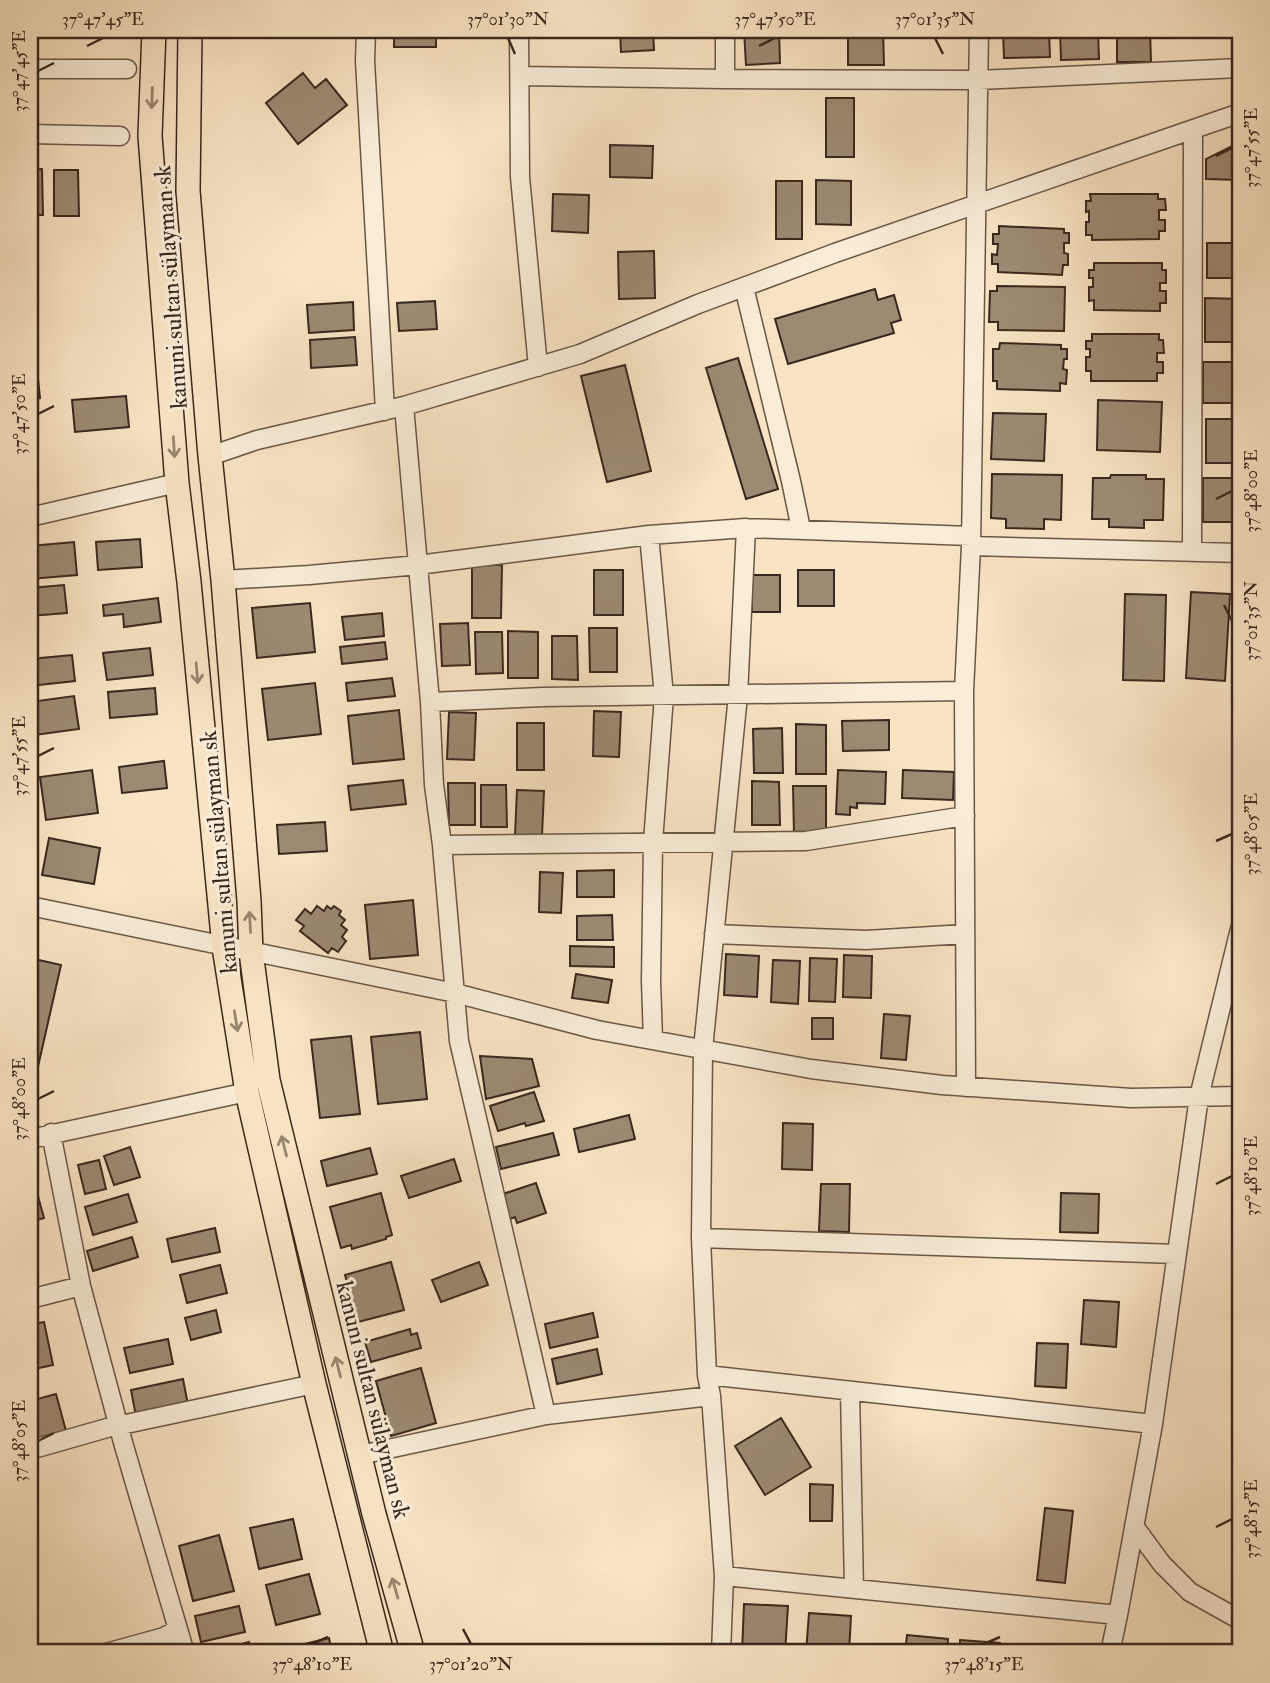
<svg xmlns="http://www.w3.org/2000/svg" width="1270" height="1683" font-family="'IM FELL Double Pica',serif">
	<rect width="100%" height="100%" fill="#f8e4c3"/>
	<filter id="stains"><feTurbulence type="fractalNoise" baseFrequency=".00286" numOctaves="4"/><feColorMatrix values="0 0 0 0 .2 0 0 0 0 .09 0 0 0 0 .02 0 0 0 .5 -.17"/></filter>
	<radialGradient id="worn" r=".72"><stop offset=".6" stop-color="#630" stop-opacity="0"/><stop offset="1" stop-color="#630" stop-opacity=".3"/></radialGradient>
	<path fill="#9c8a73" stroke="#39281d" stroke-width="2" d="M302,30H351V33H302Z
		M394,30H436V47H394Z
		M620,30H653L654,50L621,52Z
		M744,30H779L780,63L746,65Z
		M848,30H883L884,65H848Z
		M1003,30H1049L1050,57L1004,58Z
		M1060,30H1098L1099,59L1061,60Z
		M1117,30H1150L1151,62H1117Z
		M303,73L315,88L326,79L347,105L298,144L266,103Z
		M826,98H854V157H826Z
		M1240,142V180L1206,179V159Z
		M610,145L653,146L652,178L610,177Z
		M42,169L43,215H30V170Z
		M54,170H78L79,216H54Z
		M816,180L851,181V225L816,224Z
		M776,181H802V239H776Z
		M553,194L589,195L588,233L552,231Z
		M1090,194H1158V199H1165L1166,210H1159V220H1165V231H1159V239L1092,240V235H1086V222H1089V211L1086,212V201H1091Z
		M999,226L1064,229V233H1069V243H1064V253L1068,254V265H1063L1062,275L998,272V264H992V254L997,255L998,244H993V234H999Z
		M1207,243H1240V278H1207Z
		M654,251L655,298L619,299L618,252Z
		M1094,263H1162V270H1166V283H1160V291H1166V303H1160V311L1094,310V300L1089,301V287H1093V278H1089V270H1094Z
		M997,286L1065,287L1064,331L998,330V322H989L990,291H997Z
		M875,289L878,300L894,295L901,320L891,323L894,333L788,364L775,319Z
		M1205,298L1240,299V342H1205Z
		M435,301L437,329L399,331L397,303Z
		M353,302L354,330L309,333L307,305Z
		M30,330H34L36,359H30Z
		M1092,334H1159V340H1163L1164,353H1157V362H1163V373H1157V381H1091V371H1086V357H1090V349H1086V341H1092Z
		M355,337L357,365L311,368L310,340Z
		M1000,343L1061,345V349H1067V359H1064L1063,369L1067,370L1066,384L1060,383V391L997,389V381H993V349H999Z
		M738,358L778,489L746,499L706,368Z
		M1203,362H1240V403H1203Z
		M625,365L651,471L607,482L581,376Z
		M37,369L40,398L30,399V370Z
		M126,396L129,427L75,432L72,400Z
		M1098,400L1162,402L1160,452L1097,450Z
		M993,413L1046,414L1044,461L991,459Z
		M1206,419H1240V463H1206Z
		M992,474L1062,475L1061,520L1044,519V529L1006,528V519L991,518Z
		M1111,475H1146V479H1164L1163,520H1144V528L1109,527V519H1092L1093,478H1110Z
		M1203,478H1240V522H1203Z
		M140,539L142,567L98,570L96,542Z
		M74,542L77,575L30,579V546Z
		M472,565H502L501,618H472Z
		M594,570H623V615H594Z
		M798,570H834V606H798Z
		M752,575H780V612H752Z
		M64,585L67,613L30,616V588Z
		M1191,592L1230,594L1225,681L1186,678Z
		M1125,594L1166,595L1164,681L1123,680Z
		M158,598L161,622L124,627L123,614L104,616L103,605Z
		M310,603L315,652L257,658L252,608Z
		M382,613L384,636L345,640L342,617Z
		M468,623L470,665L442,666L440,624Z
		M589,628H617V672H590Z
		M508,631L538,632V678H508Z
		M475,632H502L503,673L476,674Z
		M552,636H577L578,680L552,679Z
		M385,642L387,659L342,664L340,647Z
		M150,648L153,675L107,680L103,653Z
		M72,655L75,681L30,686V659Z
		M392,678L395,696L348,701L346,683Z
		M315,683L321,734L268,740L262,689Z
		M155,688L157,714L110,718L108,692Z
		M74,696L79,729L35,735L30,702Z
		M399,710L404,759L353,764L348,716Z
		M594,711L621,712L619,757L593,756Z
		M449,712L476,713L474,760L447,759Z
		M889,720V750L843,751L842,721Z
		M517,723H544V770H517Z
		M796,724L826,725V774H796Z
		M782,728L783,773H754L753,729Z
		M164,761L167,788L122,793L119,767Z
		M92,770L98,813L46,820L40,777Z
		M838,770L886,772L885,804L857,803V808L850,807V815L836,814Z
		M903,770L954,772L953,800L902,798Z
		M403,780L406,804L351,810L348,786Z
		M752,781L779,782L780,825H752Z
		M448,783H475V825H449Z
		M481,785H506L507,827H481Z
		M793,786H826V834H794Z
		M517,790L544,791L542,836L515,835Z
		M325,822L327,851L279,854L277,825Z
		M49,838L100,848L94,884L42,875Z
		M614,870V897H577V871Z
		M540,872L563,873L561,913L539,912Z
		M413,900L418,955L370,959L365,905Z
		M317,906L324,911L327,906L331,909L334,906L341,911L339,915L345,920L341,925L347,930L342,937L346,941L338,952L332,948L328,953L300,931L304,926L296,920L305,909L311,914Z
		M612,915L613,940H577V916Z
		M570,946L614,947V967L570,966Z
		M726,954L759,956L757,997L724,995Z
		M844,955L872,956L871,998L843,997Z
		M30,958L61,965L30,1102Z
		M810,958L837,959L835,1002L809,1001Z
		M773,960L800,961L798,1004L771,1002Z
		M576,974L612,980L608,1003L572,998Z
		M884,1014L910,1016L906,1060L881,1058Z
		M812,1018H833V1039H812Z
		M420,1032L427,1099L378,1104L371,1037Z
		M351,1036L360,1114L320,1118L311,1040Z
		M480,1056L532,1059L539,1086L486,1099Z
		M534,1092L544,1121L526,1126L525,1123L498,1131L490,1106Z
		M629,1115L635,1139L579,1152L574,1129Z
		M783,1123L813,1124L812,1170L782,1169Z
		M553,1133L559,1155L501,1169L496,1147Z
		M130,1147L140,1177L114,1185L104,1156Z
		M370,1148L377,1174L327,1186L321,1161Z
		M454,1159L461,1181L409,1198L401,1176Z
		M99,1160L106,1189L85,1194L78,1165Z
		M33,1178L44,1218L30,1222V1179Z
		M536,1183L546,1213L517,1223L515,1217L505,1221L497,1196Z
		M821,1184H850L849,1232L819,1231Z
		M381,1193L392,1235L386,1237V1239L352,1249L351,1245L341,1248L330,1207Z
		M1061,1193L1099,1194L1098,1233L1060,1232Z
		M128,1194L137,1222L93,1235L85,1207Z
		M215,1228L220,1252L172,1262L167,1239Z
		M132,1237L138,1257L93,1271L87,1251Z
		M391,1262L404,1310L358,1322L345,1275Z
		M479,1262L488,1285L441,1302L432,1280Z
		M220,1265L227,1293L187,1303L180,1275Z
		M1084,1300L1119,1302L1116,1347L1081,1344Z
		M216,1310L221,1332L191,1340L185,1318Z
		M593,1313L598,1337L550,1348L545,1324Z
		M44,1322L53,1365L30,1370V1325Z
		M410,1329L411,1335L417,1333L421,1348L371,1362L365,1342Z
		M168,1339L173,1364L130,1373L124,1348Z
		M1037,1343L1068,1344L1066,1388L1035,1386Z
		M597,1349L602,1374L557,1384L552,1359Z
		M421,1368L436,1423L391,1436L376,1381Z
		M183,1379L188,1405L136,1416L131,1390Z
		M56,1394L66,1431L32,1439L30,1431V1401Z
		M781,1418L811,1467L765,1495L735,1446Z
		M810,1484L833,1485L832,1521H810Z
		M1045,1508L1073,1511L1065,1583L1037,1580Z
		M293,1519L302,1559L259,1569L250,1528Z
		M219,1535L234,1591L193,1601L179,1546Z
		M309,1574L320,1614L276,1625L266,1585Z
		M744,1604L788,1606L785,1653H742Z
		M239,1606L245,1632L201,1642L195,1616Z
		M809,1613L851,1616L849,1653H806Z
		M907,1635L948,1639L947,1653H905Z
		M329,1638L332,1653H285L284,1649Z
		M960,1640L1000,1643V1653H960Z
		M249,1642L252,1653H206Z
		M1017,1648L1072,1651V1653H1016Z"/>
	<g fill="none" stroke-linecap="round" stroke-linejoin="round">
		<g stroke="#695746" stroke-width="21">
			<path id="minor" d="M366,30L365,61L385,411
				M519,30L520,177L538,367
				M30,69H127
				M520,76L725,79L978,80L1240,68
				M725,79V30
				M30,134L120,136
				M744,287L791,481L801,529
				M404,406L430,702L434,785L442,845L459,1041L546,1415
				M210,456L257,440L404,406L580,354L698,304L835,253L1240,113
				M30,517L177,483
				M649,535L664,696L653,842L651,981L653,1040
				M971,546L1240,553
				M1192,552L1193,129
				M223,580L309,575L418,565L649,535L746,528L971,536
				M430,702L543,697L964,691
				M442,845L806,841L965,816
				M30,906L455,993L597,1030L811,1069L942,1085L1131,1098L1240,1096
				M714,934L866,940L965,934
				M966,1087L964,691L971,546L979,30
				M51,1133L81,1286L124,1446L185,1653
				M30,1139L247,1092
				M701,1238L1176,1254
				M30,1299L81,1286
				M707,1375L1153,1424L1118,1615
				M850,1391L854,1589
				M1153,1424L1199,1097L1240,929
				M30,1450L107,1428L314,1384
				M360,1455L546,1415L711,1396
				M1134,1526L1162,1564L1190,1592L1240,1620
				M724,1576L1118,1615L1110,1653
				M106,1653L164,1637L178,1629
				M721,1653L724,1576L711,1396L707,1375L701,1238L703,1049L738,695L746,528"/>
		</g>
		<g stroke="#39281d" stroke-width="26">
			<path id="major" d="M154,30L150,136L177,483L189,582L224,947L247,1092L314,1384L382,1653
				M190,30L188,191L210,456L223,580L249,901L251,952L268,1080L374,1514L413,1653"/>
		</g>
		<use href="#minor" stroke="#faedd8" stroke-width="18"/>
		<use href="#major" stroke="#f8e4c3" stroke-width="23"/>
	</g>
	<defs><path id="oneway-shaft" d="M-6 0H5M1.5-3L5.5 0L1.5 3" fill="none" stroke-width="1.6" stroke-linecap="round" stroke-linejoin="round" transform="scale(1.75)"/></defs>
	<g stroke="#988670">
		<use href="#oneway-shaft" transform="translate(152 98) rotate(92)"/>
		<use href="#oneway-shaft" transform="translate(174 447) rotate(86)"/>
		<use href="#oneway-shaft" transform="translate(197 673) rotate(85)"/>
		<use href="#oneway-shaft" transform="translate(250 922) rotate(-93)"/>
		<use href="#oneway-shaft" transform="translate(236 1021) rotate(81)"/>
		<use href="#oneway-shaft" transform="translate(284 1146) rotate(-104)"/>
		<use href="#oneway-shaft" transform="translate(338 1367) rotate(-104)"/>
		<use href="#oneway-shaft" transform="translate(395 1588) rotate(-106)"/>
	</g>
	<path fill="none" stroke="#39281d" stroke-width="2.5" d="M508,38L515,54M935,38L943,54M87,46L103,38M759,46L775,38M38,71L54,63M1216,156L1232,148M38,414L54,406M1216,499L1232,491M1224,605L1232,621M38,756L54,748M1216,841L1232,834M38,1099L54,1091M1216,1184L1232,1176M38,1441L54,1433M1216,1527L1232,1519M463,1629L471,1644M312,1644L328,1637M984,1644L1000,1637"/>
	<g text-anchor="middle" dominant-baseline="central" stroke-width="6" stroke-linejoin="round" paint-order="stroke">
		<g font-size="24" fill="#39281d" stroke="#faedd8">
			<text transform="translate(171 287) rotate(-94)">kanuni sultan sülayman sk</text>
			<text transform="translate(219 852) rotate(-95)">kanuni sultan sülayman sk</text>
			<text transform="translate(373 1400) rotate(76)">kanuni sultan sülayman sk</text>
		</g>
	</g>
	<rect width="1270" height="1683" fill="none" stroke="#f8e4c3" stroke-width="77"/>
	<rect x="38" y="38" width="1194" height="1606" fill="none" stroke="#39281d" stroke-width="2.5"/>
	<g font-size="18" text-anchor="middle" fill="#39281d">
		<text x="103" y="25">37°47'45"E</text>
		<text x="508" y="25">37°01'30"N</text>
		<text x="775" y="25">37°47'50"E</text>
		<text x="935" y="25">37°01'35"N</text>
		<text transform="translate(19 71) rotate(-90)" y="6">37°47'45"E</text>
		<text transform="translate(1251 148) rotate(-90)" y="6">37°47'55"E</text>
		<text transform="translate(19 414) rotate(-90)" y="6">37°47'50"E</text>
		<text transform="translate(1251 491) rotate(-90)" y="6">37°48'00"E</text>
		<text transform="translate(1251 621) rotate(-90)" y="6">37°01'35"N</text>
		<text transform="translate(19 756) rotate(-90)" y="6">37°47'55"E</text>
		<text transform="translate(1251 834) rotate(-90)" y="6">37°48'05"E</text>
		<text transform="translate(19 1099) rotate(-90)" y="6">37°48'00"E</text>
		<text transform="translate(1251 1176) rotate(-90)" y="6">37°48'10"E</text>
		<text transform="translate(19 1441) rotate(-90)" y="6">37°48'05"E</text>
		<text transform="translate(1251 1519) rotate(-90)" y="6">37°48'15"E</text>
		<text x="312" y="1670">37°48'10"E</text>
		<text x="471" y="1670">37°01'20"N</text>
		<text x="984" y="1670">37°48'15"E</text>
	</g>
	<rect width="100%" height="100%" filter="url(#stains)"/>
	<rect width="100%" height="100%" fill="url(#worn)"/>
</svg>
